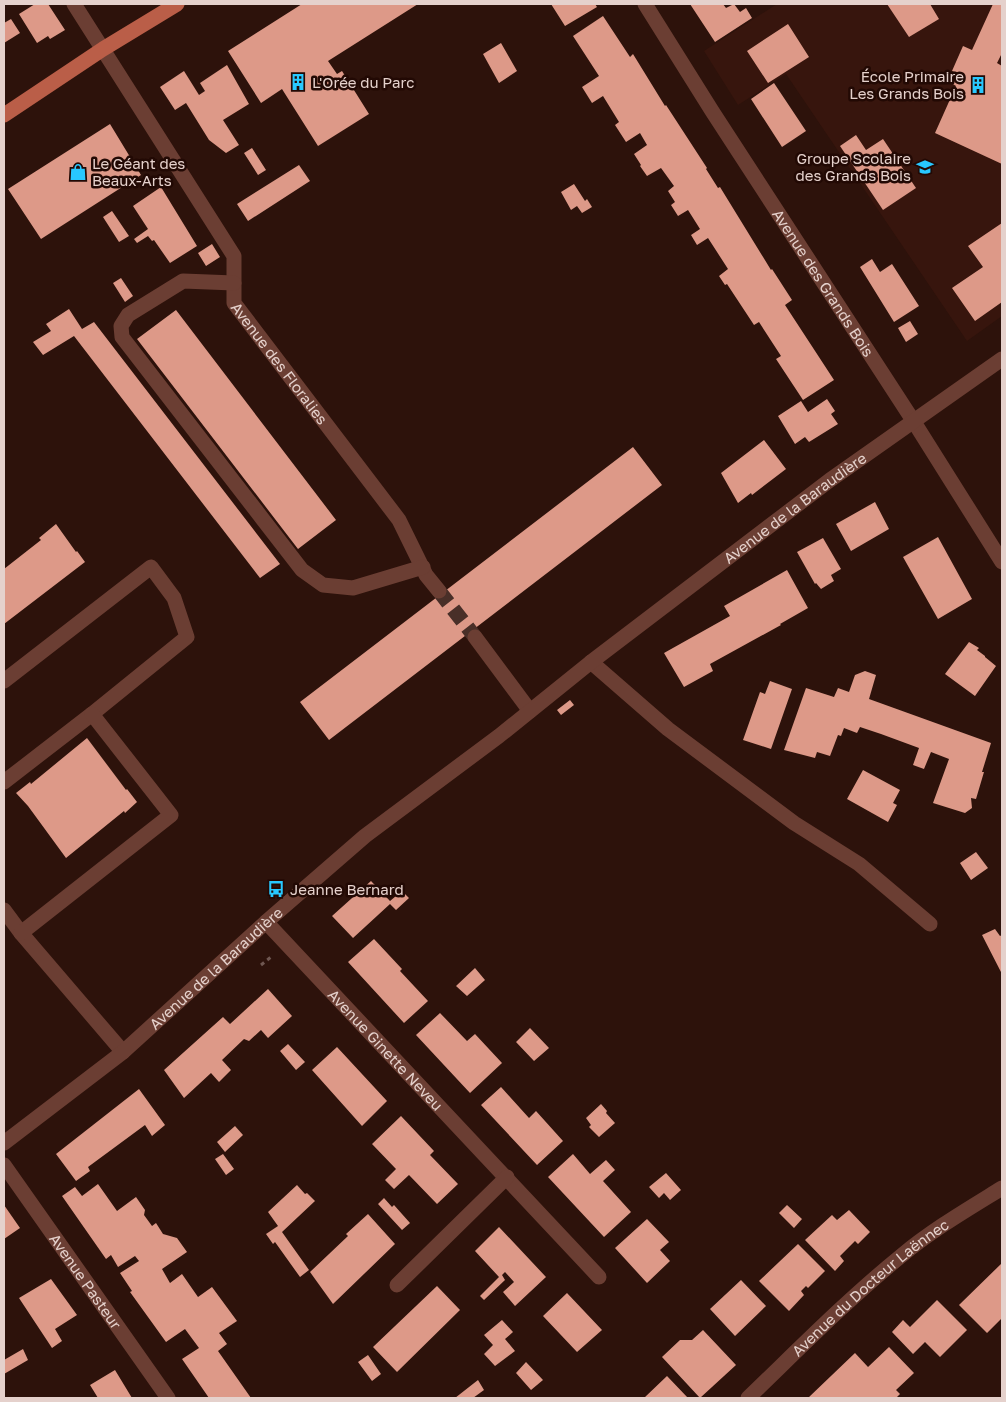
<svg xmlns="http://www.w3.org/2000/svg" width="1006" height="1402" font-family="'Golos Text',sans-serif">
	<rect width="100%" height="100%" fill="#2d120b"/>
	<path fill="#37150d" d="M777,4H1002V316L967,341L786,74L738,105L704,51Z"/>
	<path fill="#d98" d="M35,4H48L65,30L50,39L48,36L37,43L19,14Z
		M302,4H418L328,61L337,74L342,71L369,114L318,146L282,89L261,103L228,51Z
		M551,4H595L597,7L565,26Z
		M690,4H723L726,8L734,4L740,12L746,8L752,18L715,42Z
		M887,4H930L939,19L909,37Z
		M993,4H1002V53L997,63L1002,66V164L935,133L956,86L953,84L958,73L952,71L963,46L972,50Z
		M603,16L630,57L633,54L665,106L666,105L707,168L706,169L718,188L720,187L771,270L772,269L792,300L785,305L834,380L803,400L776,359L781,356L759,322L754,325L727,284L725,285L719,276L728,269L708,238L697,245L691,235L700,229L688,210L678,216L671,205L675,202L668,191L674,186L661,168L647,176L640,166L641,165L634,154L647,145L640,133L626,142L615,125L619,122L603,96L592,103L582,87L599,76L573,36Z
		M11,19L20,33L4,43V23Z
		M788,24L809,57L768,83L747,51Z
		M501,43L517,71L499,83L483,54Z
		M227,65L249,104L223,120L239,145L226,153L209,140L186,103L175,110L160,87L184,71L199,95L205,91L200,83Z
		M774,83L806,131L782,147L751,99Z
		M110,124L141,175L41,239L8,189Z
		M856,135L866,150L883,139L916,188L883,210L840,146Z
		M252,148L266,170L258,175L244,153Z
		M299,165L310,181L248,221L237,204Z
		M574,184L585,201L587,199L592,207L582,213L577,206L571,210L561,192Z
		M161,187L197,246L170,263L154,240L152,241L148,236L137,243L134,239L148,229L133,206Z
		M112,211L129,236L119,242L103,217Z
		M1002,223V302L975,321L952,288L983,267L968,246Z
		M212,244L220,257L206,266L198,253Z
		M872,259L880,272L892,264L919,306L894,322L860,267Z
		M121,278L133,296L125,302L113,283Z
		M69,309L82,329L94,322L280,564L260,578L74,336L43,355L33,342L51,331L46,324Z
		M176,310L336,520L298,549L137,339Z
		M910,321L918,334L906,342L898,328Z
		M827,399L835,411L831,414L838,424L809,442L805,437L795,444L778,416L801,401L808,412Z
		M764,440L786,469L752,495L751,493L738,503L721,473Z
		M633,447L662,485L329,740L300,702Z
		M875,502L889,529L851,551L836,524Z
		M56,524L76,552L77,551L85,562L4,624V569L41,540L39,538Z
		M938,537L972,599L938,619L903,557Z
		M823,538L841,569L831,575L834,581L821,589L816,583L815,584L797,552Z
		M787,570L808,608L780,624L781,625L710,664L713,671L684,687L664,653L730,616L724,606Z
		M969,642L979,648L977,650L985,656V657L996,666L975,696L945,674Z
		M865,671L876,675L869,699L991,743L982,772H984L976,799L971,798L972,808L965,813L933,803L949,759L931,752L924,769L913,765L919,748L881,734L860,727L857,733L844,728L841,736L838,735L830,756L817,752L815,758L784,750L806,688L834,697L838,688L849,692L855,675Z
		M770,681L792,689L771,749L743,740L760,692L765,694Z
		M570,700L574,705L561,715L557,710Z
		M87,738L126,790L127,789L137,802L125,813L124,811L66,858L28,806L16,793L30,782L31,784Z
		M863,770L900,790L893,803L897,805L888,822L847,799Z
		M976,852L988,868L971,880L960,863Z
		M371,881L390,901L402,891L409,898L396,910L390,904L353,938L332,916Z
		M995,929L1000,936L1002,935V974L982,935Z
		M374,939L402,969L400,971L428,1001L404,1023L348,962Z
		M475,968L485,980L467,996L456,986Z
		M268,989L292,1016L268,1038L261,1030L249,1041L244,1039L222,1060L231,1070L219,1082L211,1073L184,1098L164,1070L223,1017L230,1024Z
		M440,1013L467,1041L475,1034L502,1063L470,1093L416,1035Z
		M530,1028L549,1048L534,1061L516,1042Z
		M288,1044L305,1062L296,1070L280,1051Z
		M337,1047L387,1101L362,1126L312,1070Z
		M501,1087L529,1118L536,1111L563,1141L537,1165L481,1105Z
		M139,1089L165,1125L152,1136L145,1125L88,1167L90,1171L76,1181L56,1154Z
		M601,1104L607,1111L606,1113L615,1123L599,1137L589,1127L591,1125L586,1118Z
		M401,1116L434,1151L430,1155L458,1184L437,1204L409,1175L394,1189L385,1180L396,1169L372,1144Z
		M235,1126L243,1135L225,1152L217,1142Z
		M223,1154L234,1169L226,1175L215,1159Z
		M573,1154L590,1174L606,1160L615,1170L603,1181L631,1212L604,1237L548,1177Z
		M666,1173L681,1190L670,1200L664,1193L659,1198L649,1187Z
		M98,1184L117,1211L136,1197L145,1210L144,1215L152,1226L156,1223L163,1234L177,1238L187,1252L162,1269L170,1283L182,1274L198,1297L212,1287L237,1321L219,1333L227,1344L218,1351L251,1398H209L182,1359L199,1348L185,1329L166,1342L130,1292L132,1291L120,1273L139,1261L135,1256L118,1267L111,1255L106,1259L62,1196L75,1187L82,1196Z
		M297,1185L305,1194L307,1193L315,1201L282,1232L309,1270L300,1277L275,1242L273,1244L266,1234L278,1226L268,1212Z
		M384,1198L392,1207L394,1205L410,1223L402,1230L378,1204Z
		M4,1205L20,1228L4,1239Z
		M787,1205L802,1219L794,1228L779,1213Z
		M849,1210L870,1232L858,1244L855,1241L840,1256L844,1261L835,1271L805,1240L832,1215L837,1220Z
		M368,1214L395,1244L333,1304L310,1272L348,1236L346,1234Z
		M647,1219L669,1242L660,1250L670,1261L647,1283L615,1248Z
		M499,1227L546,1277L515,1306L503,1292L514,1282L505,1272L502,1275L505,1280L484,1300L480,1296L499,1277L475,1251Z
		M798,1244L825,1271L808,1288L806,1286L801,1291L804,1295L789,1311L759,1281Z
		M1002,1263V1318L987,1333L959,1305Z
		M51,1279L77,1315L55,1329L62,1341L52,1348L19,1298Z
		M741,1280L766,1306L735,1336L710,1309Z
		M437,1286L460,1310L397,1372L373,1347Z
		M567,1293L602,1330L577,1352L543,1316Z
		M937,1300L967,1330L940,1357L925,1342L913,1354L892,1332L903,1320L910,1327Z
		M502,1320L513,1332L505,1339L515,1351L495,1366L484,1354L493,1345L484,1335Z
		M703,1330L736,1365L700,1398L662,1357L680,1340H692Z
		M889,1347L914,1373L896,1390L900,1394L896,1398H808L855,1353L868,1367Z
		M23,1349L28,1360L4,1374V1360Z
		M368,1355L381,1374L372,1381L358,1362Z
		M526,1362L543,1380L531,1390L516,1373Z
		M115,1370L132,1398H98L90,1385Z
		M667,1376L688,1398H644Z
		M478,1380L484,1390L473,1398H455Z"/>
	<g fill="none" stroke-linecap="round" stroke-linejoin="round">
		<path stroke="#492f28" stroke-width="15" stroke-dasharray="15 8" stroke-linecap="butt" d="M439,591L475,637"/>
		<path stroke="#6f5751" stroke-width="3" stroke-dasharray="4 4" stroke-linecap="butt" d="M261,965L271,957"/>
		<g stroke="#6b3e33" stroke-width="15">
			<path id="s1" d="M74,4L234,256V303L399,520L426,575L439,591"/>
			<path id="s2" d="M645,4L712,111L914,422L1002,562"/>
			<path d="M234,283L183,281L128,315L121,326L122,337L302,570L323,585L353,588L423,567"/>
			<path d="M475,637L530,711"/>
			<path d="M591,662L668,729L794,823L859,864L930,924"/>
			<path d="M4,681L151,567L174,598L187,637L92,714L4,782"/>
			<path d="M4,910L21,933L123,1052"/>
			<path id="s3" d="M266,922L599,1277"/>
			<path d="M21,933L171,815L92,714"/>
			<path id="s4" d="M4,1143L123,1052L266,922L365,836L499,736L591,662L830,480L1002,359"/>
			<path id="s5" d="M4,1165L168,1398"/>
			<path d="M397,1285L507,1177"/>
			<path id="s6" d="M748,1398C798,1350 847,1300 901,1256C932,1230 968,1209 1002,1188"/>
		</g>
		<path stroke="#ba5e48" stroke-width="15" d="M4,115L103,49L177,4"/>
	</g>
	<defs>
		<g id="building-bare" transform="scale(1.35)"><path d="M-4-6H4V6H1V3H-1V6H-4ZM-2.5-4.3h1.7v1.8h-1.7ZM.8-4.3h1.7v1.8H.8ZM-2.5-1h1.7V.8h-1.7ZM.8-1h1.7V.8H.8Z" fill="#28c8ff" stroke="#220904" stroke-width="2.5" paint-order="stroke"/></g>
		<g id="school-bare" transform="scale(1.35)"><path d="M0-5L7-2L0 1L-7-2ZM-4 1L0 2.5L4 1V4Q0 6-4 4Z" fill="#28c8ff" stroke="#220904" stroke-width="2.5" paint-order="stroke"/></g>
		<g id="shop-bare" transform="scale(1.35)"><path d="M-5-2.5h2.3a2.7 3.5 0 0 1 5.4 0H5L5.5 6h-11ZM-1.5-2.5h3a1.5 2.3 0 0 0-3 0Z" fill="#28c8ff" stroke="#220904" stroke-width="2.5" paint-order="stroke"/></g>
		<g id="bus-bare" transform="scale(1.35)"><path d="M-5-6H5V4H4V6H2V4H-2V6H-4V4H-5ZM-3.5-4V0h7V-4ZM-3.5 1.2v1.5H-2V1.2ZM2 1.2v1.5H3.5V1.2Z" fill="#28c8ff" stroke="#220904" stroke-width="2.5" paint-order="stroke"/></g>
	</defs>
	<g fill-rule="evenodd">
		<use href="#building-bare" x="298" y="82"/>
		<use href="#building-bare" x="978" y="85"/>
		<use href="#school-bare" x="925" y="167"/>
		<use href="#shop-bare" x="78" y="172"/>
		<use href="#bus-bare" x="276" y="889"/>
	</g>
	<g text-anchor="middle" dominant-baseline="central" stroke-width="5" stroke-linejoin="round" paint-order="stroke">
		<g font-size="15" fill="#e5d1cc" stroke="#220904" text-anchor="start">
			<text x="964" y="76" text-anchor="end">École Primaire<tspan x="964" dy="17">Les Grands Bois</tspan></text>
			<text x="312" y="82">L'Orée du Parc</text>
			<text x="911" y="158" text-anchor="end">Groupe Scolaire<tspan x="911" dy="17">des Grands Bois</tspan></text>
			<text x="92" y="163">Le Géant des<tspan x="92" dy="17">Beaux-Arts</tspan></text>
			<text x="290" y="889">Jeanne Bernard</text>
		</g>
		<g font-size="15" fill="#e5d1cc" stroke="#220904">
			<text stroke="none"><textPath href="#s2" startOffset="331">Avenue des Grands Bois</textPath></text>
			<text stroke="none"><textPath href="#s1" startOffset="421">Avenue des Floralies</textPath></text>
			<text stroke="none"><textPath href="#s4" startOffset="1015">Avenue de la Baraudière</textPath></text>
			<text stroke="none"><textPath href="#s4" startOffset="275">Avenue de la Baraudière</textPath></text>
			<text stroke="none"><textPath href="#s3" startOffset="175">Avenue Ginette Neveu</textPath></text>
			<text stroke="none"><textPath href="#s5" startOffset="142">Avenue Pasteur</textPath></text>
			<text stroke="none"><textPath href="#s6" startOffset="165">Avenue du Docteur Laënnec</textPath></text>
		</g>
	</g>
	<rect width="1006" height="1402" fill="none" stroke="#e5d1cc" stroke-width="10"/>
</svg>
